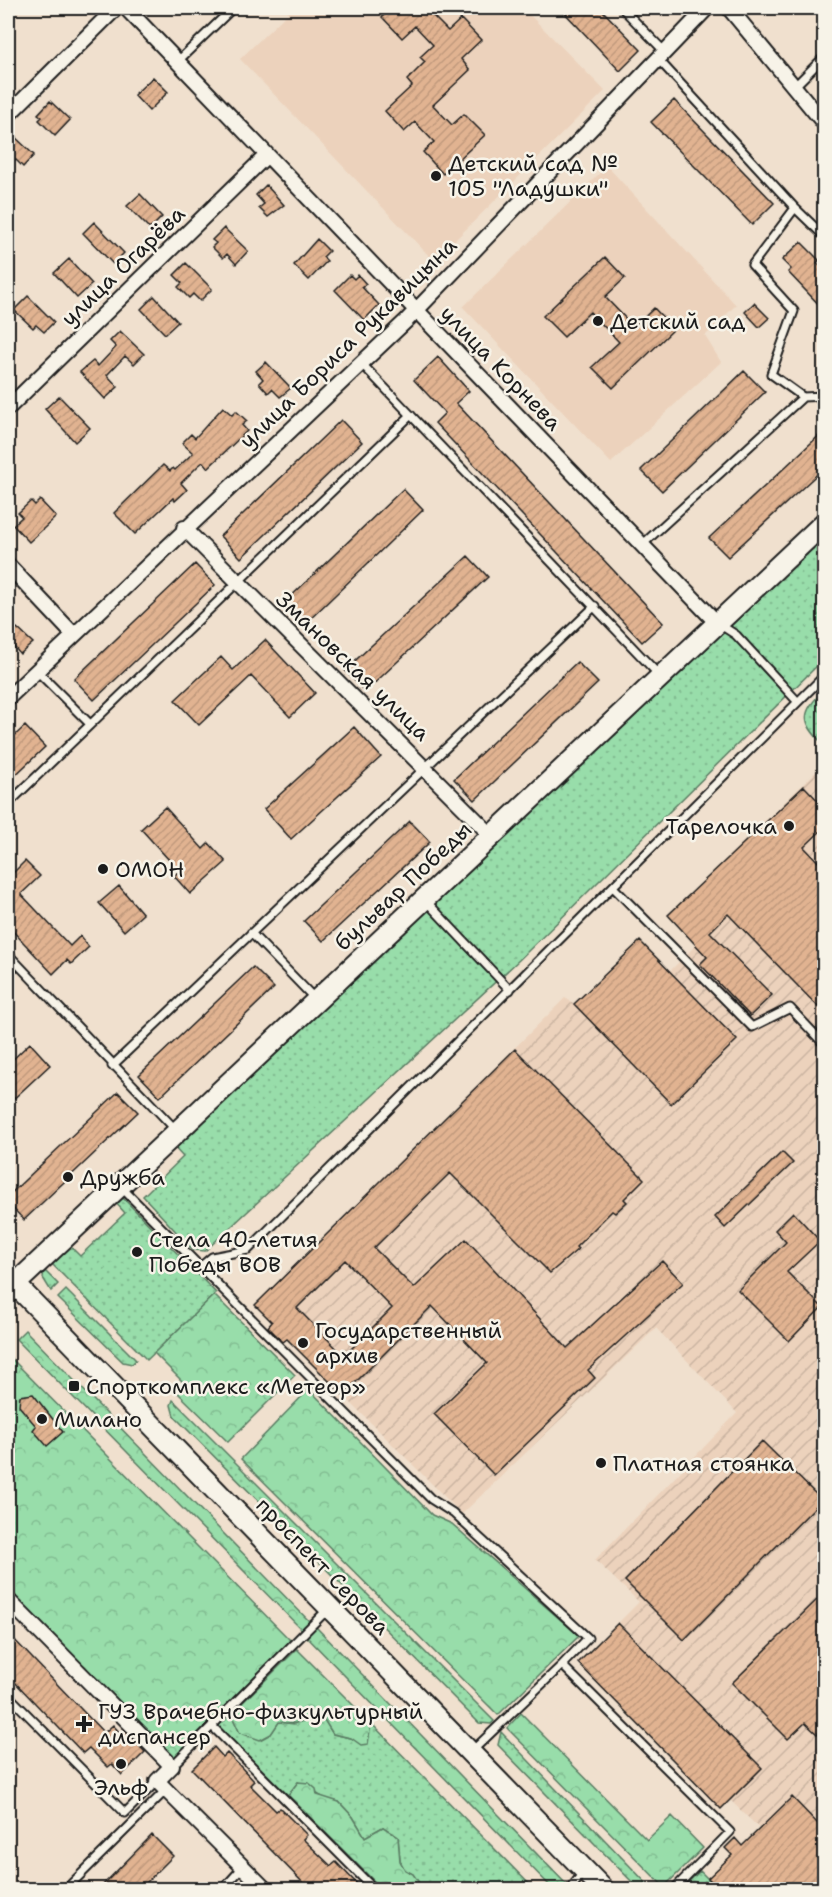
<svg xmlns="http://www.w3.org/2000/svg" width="832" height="1897" font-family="'Shantell Sans',sans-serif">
	<defs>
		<pattern id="industrial-furrows" width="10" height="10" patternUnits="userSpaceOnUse" patternTransform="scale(1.5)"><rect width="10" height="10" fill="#ecd2bc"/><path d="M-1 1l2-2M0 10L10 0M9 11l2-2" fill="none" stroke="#cab4a1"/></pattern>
		<pattern id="green-dots" width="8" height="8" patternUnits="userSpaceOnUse" patternTransform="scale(1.5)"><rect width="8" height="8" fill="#98ddaa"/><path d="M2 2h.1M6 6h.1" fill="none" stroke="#82bd92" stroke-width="1.8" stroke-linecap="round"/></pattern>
		<pattern id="forest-crowns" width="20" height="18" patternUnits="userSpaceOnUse" patternTransform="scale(1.5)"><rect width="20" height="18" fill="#98ddaa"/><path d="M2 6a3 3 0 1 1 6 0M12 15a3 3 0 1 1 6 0" fill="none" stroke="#82bd92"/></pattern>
		<pattern id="building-hatch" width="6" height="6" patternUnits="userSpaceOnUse" patternTransform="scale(1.5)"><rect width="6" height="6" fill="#e1b391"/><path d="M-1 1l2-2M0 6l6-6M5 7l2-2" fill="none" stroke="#c0997c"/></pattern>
	</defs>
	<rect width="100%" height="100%" fill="#f0e0ce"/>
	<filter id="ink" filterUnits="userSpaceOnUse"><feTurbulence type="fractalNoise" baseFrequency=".0167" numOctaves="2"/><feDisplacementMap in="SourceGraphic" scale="12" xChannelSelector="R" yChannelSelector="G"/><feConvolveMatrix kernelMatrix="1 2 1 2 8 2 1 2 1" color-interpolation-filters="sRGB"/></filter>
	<g filter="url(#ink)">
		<path fill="#ecd2bc" d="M293,8H523L605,91L434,261L240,59Z
			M607,166L736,305L705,336L721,362L611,463L463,307Z"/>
		<path fill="url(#industrial-furrows)" d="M824,764V1819L819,1825L760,1829L730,1800L721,1809L691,1779L703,1768L680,1765L578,1663L639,1602L595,1560L737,1413L656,1328L462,1514L287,1339L282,1343L267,1328L272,1322L255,1305L344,1217L349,1222L354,1216L349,1211L411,1150L420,1159V1142L565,998L575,1004L640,941L670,971L696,945L668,915Z"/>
		<path fill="url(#green-dots)" stroke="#5a7c63" stroke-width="1.5" d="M824,536V659L519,960L205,1251L193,1250L143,1196L183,1157L172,1145Z
			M824,690V745C800,721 801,713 824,690Z
			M121,1196L216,1293L147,1360L52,1264L70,1246L80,1256L125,1213L115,1202Z
			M44,1270L58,1284L51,1291L43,1278Z
			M66,1290L136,1360L132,1364L123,1362L58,1298Z
			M173,1400L494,1721L491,1724L479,1723L174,1416L171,1405Z
			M315,1713L323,1718L333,1734L351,1738L369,1732L371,1723L534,1889H423L413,1874L405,1870L400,1861L398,1837L383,1827L365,1837L353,1817L339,1802L327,1800L298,1782L288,1795L218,1726L231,1714L240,1733L271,1734L279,1722L294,1724Z
			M501,1732L652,1889H639L498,1745Z
			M700,1871L718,1889H681Z"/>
		<path fill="url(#forest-crowns)" stroke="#5a7c63" stroke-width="1.5" d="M214,1295L295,1375L228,1442L178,1393L186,1385L154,1353Z
			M25,1330L310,1622L302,1630L16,1339Z
			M8,1355L292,1642L173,1760L8,1590Z
			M309,1389L432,1515L452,1524L579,1636L498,1715L241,1459Z
			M316,1627L568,1886L564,1889H553L306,1636Z
			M297,1649L371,1723L368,1744L361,1745L351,1738L333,1734L323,1718L315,1713C304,1724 295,1724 279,1722L271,1734L260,1740L240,1733L231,1714Z
			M521,1713L647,1840L672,1816L703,1848L664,1887L507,1728Z
			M298,1782L309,1783L316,1789L317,1795L339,1802L353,1817L365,1837L383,1827L398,1837L400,1861L405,1870L413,1874L423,1889H382L288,1795Z"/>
		<path fill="url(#building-hatch)" stroke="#1c1c1c" stroke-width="1.5" fill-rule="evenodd" d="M392,8H425L448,31L461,19L481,40L461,59L470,70L433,105L452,125L464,114L485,135L443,174L423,152L434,142L415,122L404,132L385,111L412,86L407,80L425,62L420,57L433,45L415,26L402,38L382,17Z
			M560,8H600L641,50L620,71Z
			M153,77L168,92L149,111L134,95Z
			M674,100L774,203L752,225L651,122Z
			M50,101L70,120L55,136L39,120L42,117L38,114Z
			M14,136L34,155L23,167L8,152V143Z
			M266,185L284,205L268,217L259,208L264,204L256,195Z
			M140,194L162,217L150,229L127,206Z
			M94,222L124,253L113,264L83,233Z
			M224,228L248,251L236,264L227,254L223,258L212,247L216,243L212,240Z
			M317,239L329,251L323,257L327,261L309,280L294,265Z
			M801,242L819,260L817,263L825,271V311L788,272L791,269L782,260Z
			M605,257L625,278L605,297L634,327L654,308L674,329L613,388L592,367L619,342L590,312L564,337L543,316Z
			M69,259L92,284L77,298L54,273Z
			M186,263L212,289L200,301L193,294L189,298L178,287L182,283L174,275Z
			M350,275L354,279L358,275L366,284L362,287L379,305L364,320L335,290Z
			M28,296L54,322L44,332L36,325L33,328L14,310Z
			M154,296L178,322L165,334L141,309Z
			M754,303L769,318L759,327L745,312Z
			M120,331L144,354L134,364L125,356L107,375L118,387L105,399L80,372L93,361L98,366L116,347L110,341Z
			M438,357L469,391L456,403L663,623L642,642L435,423L445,413L414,380Z
			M266,362L291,388L280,397L272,389L268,393L259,383L263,379L256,371Z
			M744,371L765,392L662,491L641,470Z
			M59,396L90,428L75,442L45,409Z
			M223,407L232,415L236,411L247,421L242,425L247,431L208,468L203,462L198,466L181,483L187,490L175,501L173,498L135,534L114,513L163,465L170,471L173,468L175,470L193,453L182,443L191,434L195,438Z
			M341,420L362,442L241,558L220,536Z
			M825,430V467L728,557L709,538Z
			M403,489L423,510L304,625L283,604Z
			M40,500L56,517L29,542L13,525L22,517L18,513L31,501L35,505Z
			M468,556L488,577L365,692L345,670Z
			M195,564L215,585L94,700L74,679Z
			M17,628L33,643L20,654L8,640V636Z
			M265,640L315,693L290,717L251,676L199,725L175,700L221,657L233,670Z
			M577,662L598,683L475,800L454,779Z
			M25,726L45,747L8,782V742Z
			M354,727L381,757L291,839L264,809Z
			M804,786L825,808V827L804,847L825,869V1014L728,914L710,932L772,995L750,1016L700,964L707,957L668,915Z
			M165,807L203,849L209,843L226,862L190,894L174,876L179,871L141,829Z
			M410,821L430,842L323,941L304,921Z
			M25,861L40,876L21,894L70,946L80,936L89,947L71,964L67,960L53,974L8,926V878Z
			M119,886L143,914L124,931L99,903Z
			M640,941L737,1040L671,1104L574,1004Z
			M253,967L274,988L160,1097L139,1075Z
			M30,1043L50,1065L8,1104V1064Z
			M515,1049L644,1179L624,1199L627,1202L615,1213L612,1211L576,1247L578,1249L550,1273L450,1173L374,1248L414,1288L466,1239L567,1348L662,1261L683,1283L588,1370L595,1378L494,1475L434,1414L487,1363L432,1306L343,1395L287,1339L283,1342L268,1327L272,1322L255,1305ZM345,1260L392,1308L344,1356L297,1308Z
			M118,1092L138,1112L24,1220L8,1203V1196Z
			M782,1152L793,1163L725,1228L715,1217Z
			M793,1212L820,1241L787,1272L822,1307L789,1341L738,1290L786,1242L775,1230Z
			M33,1394L63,1432L47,1446L33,1430L36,1426L19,1406L20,1396Z
			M762,1441L822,1500L684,1640L625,1581Z
			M825,1592V1727L817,1734L805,1723L788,1739L732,1683Z
			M618,1623L762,1768L721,1809L578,1663Z
			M8,1633L104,1733L113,1725L121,1734L125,1731L145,1752L122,1775L112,1764L108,1767L89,1748L83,1753L8,1675Z
			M214,1747L223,1757L227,1753L240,1766L254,1781L250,1785L276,1811L280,1808L307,1835L303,1839L331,1866L336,1862L363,1890H310L192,1769Z
			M792,1797L819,1825L825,1819V1890H720L708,1878L732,1855L725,1848L735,1838L742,1846Z
			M152,1835L173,1856L139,1890H98Z"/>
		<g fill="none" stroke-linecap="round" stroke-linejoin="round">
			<g stroke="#1c1c1c" stroke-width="11">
				<path id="lane" d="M622,8L665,52
					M658,59L795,208L824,236
					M179,60L233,8
					M794,87L824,57
					M795,208L752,265L794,311L771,374L803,397
					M361,363L660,676
					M642,545L803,397L824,396
					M719,624L736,635L798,702
					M36,670L90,724
					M8,804L411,415
					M613,887L752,1027L790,1008L824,1044
					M425,900L510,990
					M251,933L316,1000
					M8,954L175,1129
					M112,1066L595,606
					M121,1187L431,1499L453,1513L588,1638L562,1665L730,1832L673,1890
					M199,1268L212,1257L248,1250L824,676
					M8,1695L125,1813L157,1781
					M212,1726L375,1890
					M471,1752L562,1665
					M172,1766L328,1609
					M65,1890L166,1790
					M222,1890L243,1867
					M569,1890L584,1872"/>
			</g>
			<g stroke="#1c1c1c" stroke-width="18">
				<path id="street" d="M126,8L716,622
					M729,8L824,123
					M8,115L116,8
					M8,408L267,155
					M184,528L491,835
					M8,565L73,634
					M8,698L407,320L707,8
					M8,1600L172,1766L157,1781L266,1890"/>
			</g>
			<g stroke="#1c1c1c" stroke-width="24">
				<path id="secondary" d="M8,1277L604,1890
					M8,1291L824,523"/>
			</g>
			<use href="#lane" stroke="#f7f3e8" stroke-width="7"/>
			<use href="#street" stroke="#f7f3e8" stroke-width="14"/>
			<use href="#secondary" stroke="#f7f3e8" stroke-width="20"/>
		</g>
	</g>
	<g fill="#1c1c1c" stroke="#f7f3e8" stroke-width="2">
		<circle cx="436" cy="176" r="6"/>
		<circle cx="598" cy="321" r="6"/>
		<circle cx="789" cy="826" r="6"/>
		<circle cx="103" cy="869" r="6"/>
		<circle cx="68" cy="1177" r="6"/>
		<circle cx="137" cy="1252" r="6"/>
		<circle cx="303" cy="1343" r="6"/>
		<rect x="68" y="1380" width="12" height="12" rx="3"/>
		<circle cx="42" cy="1419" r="6"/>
		<circle cx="601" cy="1463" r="6"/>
		<path d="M81 1715h6v6h6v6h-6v6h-6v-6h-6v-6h6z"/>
		<circle cx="121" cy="1764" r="6"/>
	</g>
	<g text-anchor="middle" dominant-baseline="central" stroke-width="5" stroke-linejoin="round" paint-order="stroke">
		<g font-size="22" fill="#1c1c1c" stroke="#f7f3e8" text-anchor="start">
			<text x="448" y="163">Детский сад №<tspan x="448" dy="25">105 "Ладушки"</tspan></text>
			<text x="610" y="321">Детский сад</text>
			<text x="777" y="826" text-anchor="end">Тарелочка</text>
			<text x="115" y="869">ОМОН</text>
			<text x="80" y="1177">Дружба</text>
			<text x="149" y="1239">Стела 40-летия<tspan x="149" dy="25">Победы ВОВ</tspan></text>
			<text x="315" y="1330">Государственный<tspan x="315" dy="25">архив</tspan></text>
			<text x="86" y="1386">Спорткомплекс «Метеор»</text>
			<text x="54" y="1419">Милано</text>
			<text x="613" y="1463">Платная стоянка</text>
			<text x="98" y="1711">ГУЗ Врачебно-физкультурный<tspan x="98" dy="25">диспансер</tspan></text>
			<text x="121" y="1787" text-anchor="middle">Эльф</text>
		</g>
		<g font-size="22" fill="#1c1c1c" stroke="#f7f3e8">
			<text transform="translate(123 266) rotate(-44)">улица Огарёва</text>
			<text transform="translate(348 343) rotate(-44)">улица Бориса Рукавицына</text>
			<text transform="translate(501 368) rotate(46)">улица Корнева</text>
			<text transform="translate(353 666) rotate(44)">Змановская улица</text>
			<text transform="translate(403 886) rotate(-43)">бульвар Победы</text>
			<text transform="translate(323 1566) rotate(46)">проспект Серова</text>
		</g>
	</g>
	<rect width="832" height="1897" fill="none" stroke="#f7f3e8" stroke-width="30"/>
	<rect x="15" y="15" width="802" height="1867" fill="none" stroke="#1c1c1c" stroke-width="2" filter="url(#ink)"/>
</svg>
